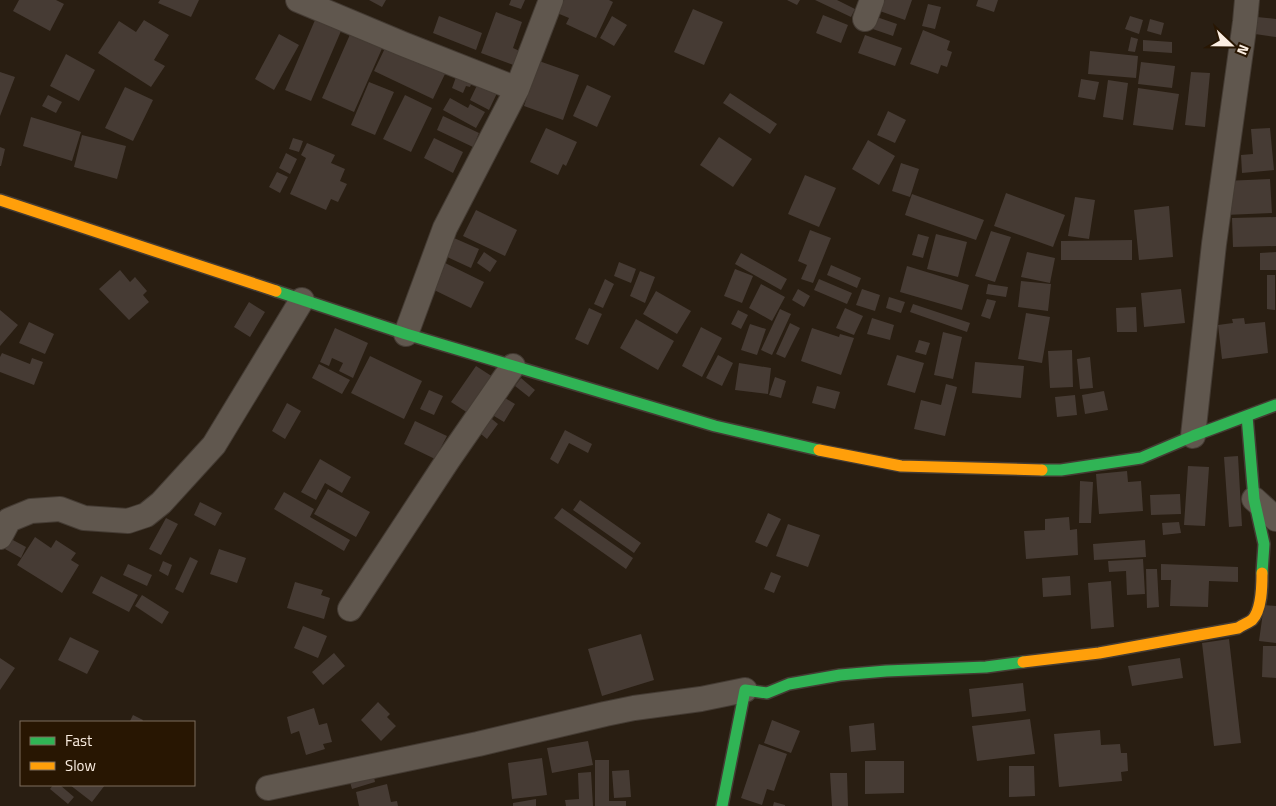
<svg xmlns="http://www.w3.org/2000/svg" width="1276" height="806" font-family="'Titillium Web',sans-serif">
	<rect width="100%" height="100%" fill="#291e12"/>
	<path fill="#463b34" d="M19,0H56L64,4L50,31L13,11Z
		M160,0H199L191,17L158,3Z
		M369,0H386L382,7Z
		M511,0H525L521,9L509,5Z
		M564,0H609L613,2L596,38L566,24L569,18L557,13Z
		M787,0H800L797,5Z
		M815,0H837L855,9L851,17Z
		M881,0H912L905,20L877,10Z
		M978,0H998L994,12L976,6Z
		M928,4L941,7L935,29L922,26Z
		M693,9L723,22L704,65L674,52Z
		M496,12L522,22L513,48L524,53L519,67L481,53Z
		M318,13L344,24L311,101L285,90Z
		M868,14L897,24L893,36L864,26Z
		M823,15L848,25L841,43L816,33Z
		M439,16L482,33L476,50L433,33Z
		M612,16L627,25L614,46L600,38Z
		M1130,16L1143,20L1139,34L1125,29Z
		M1257,17L1276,19V37L1255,34Z
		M1150,19L1164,23L1161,35L1147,31Z
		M144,20L169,35L154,60L165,66L151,87L98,53L119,21L136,32Z
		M352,30L384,44L354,112L322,98Z
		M923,30L950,41L947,50L952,52L947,67L941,65L938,74L910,64Z
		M279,34L299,45L274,90L255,79Z
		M865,35L902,48L895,66L858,53Z
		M1131,37L1138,39L1135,52L1128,51Z
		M1143,40L1172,42V53L1143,51Z
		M386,46L445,74L433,99L374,71Z
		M1090,51L1138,56L1136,78L1088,74Z
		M66,54L95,70L79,101L50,86Z
		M539,61L579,75L563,120L524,106Z
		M1141,62L1175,66L1172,88L1138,84Z
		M459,69L475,75L470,87L466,86L463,93L452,88Z
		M0,72L15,77L0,116Z
		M1191,72L1210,73L1205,127L1185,125Z
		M480,79L499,89L489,110L470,100Z
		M1081,79L1099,82L1095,100L1078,97Z
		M1108,80L1128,83L1123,120L1103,117Z
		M369,82L394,92L375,135L351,125Z
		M587,85L611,96L597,127L573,116Z
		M125,87L153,100L133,141L105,128Z
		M1138,88L1179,94L1173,130L1133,125Z
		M730,93L777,124L770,134L723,103Z
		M48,95L62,102L56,113L42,106Z
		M405,95L432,108L411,152L383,139Z
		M450,98L468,108L470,104L485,112L476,128L443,110Z
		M888,111L906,120L895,143L877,135Z
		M443,116L479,133L473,147L437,130Z
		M31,117L81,132L72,161L23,146Z
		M546,128L577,142L566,166L563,164L558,175L530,162Z
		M1270,128L1274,170L1242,173L1241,155L1253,154L1251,129Z
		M82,135L126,146L117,179L74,167Z
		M719,137L752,159L733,187L700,165Z
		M293,138L303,141L299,152L289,149Z
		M434,138L463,152L453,173L424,158Z
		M868,140L895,156L879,185L852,169Z
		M307,143L335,155L331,163L345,169L340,181L347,184L338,202L331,199L326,210L290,194L306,158L301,155Z
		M0,147L5,149L1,166H0Z
		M286,153L297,159L290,174L279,168Z
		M901,163L919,169L910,197L892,191Z
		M277,172L288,177L280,193L269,187Z
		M805,175L836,188L819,227L788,214Z
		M1270,179L1272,213L1225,215L1224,181Z
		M1006,193L1065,215L1053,247L994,226Z
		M912,194L984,220L976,240L905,215Z
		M1075,197L1095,200L1089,239L1068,236Z
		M1169,206L1173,257L1139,260L1134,210Z
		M476,210L517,230L505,256L463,236Z
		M1276,217V246L1233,247L1232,218Z
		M810,230L831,238L813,283L801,279L807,265L798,261Z
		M991,231L1011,237L995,282L975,276Z
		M918,234L929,237L923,258L912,255Z
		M936,234L967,242L958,277L927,269Z
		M454,238L479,249L471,268L445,256Z
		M1132,240V260H1061V241Z
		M484,252L497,261L490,272L477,263Z
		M1027,252L1055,258L1050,283L1021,277Z
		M1276,252V270H1260V253Z
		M741,253L787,279L781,290L735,264Z
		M441,261L484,282L471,308L428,287Z
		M619,262L636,269L631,283L614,276Z
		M831,265L861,278L857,288L827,275Z
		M907,266L969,285L962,310L900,292Z
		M735,269L753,276L742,303L724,296Z
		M120,270L130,282L135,277L147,291L143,295L149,302L129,320L99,289Z
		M640,271L655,277L645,303L630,296Z
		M1267,275H1275V310L1267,309Z
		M605,279L614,284L603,308L594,304Z
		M819,279L852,293L847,304L814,290Z
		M1021,281L1051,284L1048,311L1018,307Z
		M761,284L785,297L772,321L749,308Z
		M988,284L1008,287L1006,297L986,294Z
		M798,289L810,296L804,307L792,300Z
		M862,289L880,295L875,311L856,305Z
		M1181,289L1185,323L1144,327L1141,293Z
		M656,291L691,311L677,334L643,314Z
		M889,297L905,302L901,313L886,308Z
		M987,299L996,301L990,319L981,316Z
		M249,302L265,312L250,337L234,327Z
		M913,304L970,323L967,332L910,312Z
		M1136,307L1137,332H1117L1116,308Z
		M589,308L602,314L588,345L575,339Z
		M845,308L863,316L854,335L836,328Z
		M780,309L791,314L772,355L761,350Z
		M0,310L18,325L0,346Z
		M738,310L748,315L741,329L731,324Z
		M1026,313L1050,317L1042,363L1018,359Z
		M872,318L894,325L890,340L867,334Z
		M1244,318L1245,324L1265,322L1268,353L1222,359L1218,325L1233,323L1232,319Z
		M636,319L674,341L658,370L620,348Z
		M29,322L54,334L45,354L19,343Z
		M790,323L800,328L785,358L776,354Z
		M750,324L766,329L757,355L741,350Z
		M701,327L722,338L702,377L682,366Z
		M335,328L368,343L353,378L339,371L343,363L332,358L329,366L320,362Z
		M812,328L839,337L840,334L854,338L841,375L801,361Z
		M943,332L962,337L953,379L934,375Z
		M919,340L930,343L926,355L915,352Z
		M1072,350L1073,387L1050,388L1048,351Z
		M2,353L30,364L32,358L43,362L34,385L0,372V357Z
		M718,355L733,363L722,386L706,378Z
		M897,355L924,363L915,393L887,385Z
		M370,356L422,381L404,419L351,393Z
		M1090,357L1093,388L1080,389L1077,359Z
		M975,362L1024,366L1021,398L972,393Z
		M739,363L771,368L768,394L735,390Z
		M319,364L350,380L342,394L312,378Z
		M476,366L493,377L468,413L451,402Z
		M775,377L786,381L781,398L769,395Z
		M521,378L535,390L529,397L515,386Z
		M946,384L957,387L945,436L914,429L921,400L941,405Z
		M817,386L840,392L835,409L812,403Z
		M429,390L443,396L434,415L420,409Z
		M1104,391L1108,410L1085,414L1082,395Z
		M500,395L515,404L504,422L489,413Z
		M1075,395L1077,415L1057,417L1055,397Z
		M287,403L301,411L285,439L272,431Z
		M487,415L498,424L487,439L476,430Z
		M415,421L447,436L435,459L404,444Z
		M565,430L592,444L588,453L569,443L558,464L550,459Z
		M1238,456L1242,526L1229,527L1224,457Z
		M320,459L351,477L342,493L325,483L316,500L301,492Z
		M1188,466L1209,467L1205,526L1184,525Z
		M1127,471L1128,482L1141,481L1143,511L1099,514L1096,474Z
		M1080,481L1093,482L1091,523H1079Z
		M328,489L370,512L356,537L314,514Z
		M284,492L314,509L310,517L350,540L344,551L274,509Z
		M1180,494L1181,514L1151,515L1150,495Z
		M580,500L641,543L634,553L573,510Z
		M200,502L222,513L215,526L194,515Z
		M562,508L633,558L626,569L554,518Z
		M768,513L781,519L767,547L755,542Z
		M1069,517L1070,530L1077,529L1078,555L1026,559L1024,531L1045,530V519Z
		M166,518L178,524L161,555L149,549Z
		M1179,522L1181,533L1163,535L1162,523Z
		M788,524L820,535L808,567L776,556Z
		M35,537L51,548L56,540L76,553L71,560L79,565L62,593L17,565Z
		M11,539L26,547L21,558L5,549Z
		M1145,540L1146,557L1094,560L1093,544Z
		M219,549L246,558L237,583L210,574Z
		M190,557L198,561L183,593L175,589Z
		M1143,559L1145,594L1127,595L1126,571L1109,572L1108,561Z
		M163,561L172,565L168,576L159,571Z
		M128,564L152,575L147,586L123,575Z
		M1161,564L1238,567V582L1209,581L1208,607L1170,606L1171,580H1161Z
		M1146,569H1157L1159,607L1147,608Z
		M771,572L781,576L774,593L764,589Z
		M101,576L138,595L129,612L92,593Z
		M1070,576L1071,595L1043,597L1042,578Z
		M1111,581L1114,627L1091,629L1088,583Z
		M295,582L323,590L321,595L330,598L324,619L287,608Z
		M142,595L169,612L162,624L135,606Z
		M1264,605L1276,606V643L1259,641Z
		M303,626L327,636L318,658L294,648Z
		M641,634L654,680L602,696L588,649Z
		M70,637L99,651L87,674L58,660Z
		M1229,639L1241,743L1214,746L1202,643Z
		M1263,646H1276V678L1262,677Z
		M334,653L345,666L323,685L312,672Z
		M0,658L15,668L0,690Z
		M1180,658L1183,678L1132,686L1128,666Z
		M1023,683L1026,711L972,717L969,689Z
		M378,702L390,714L387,717L396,726L381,741L361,720Z
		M314,708L319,725L327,723L332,742L323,744L325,749L306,755L299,731L291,734L287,717Z
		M133,715L143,720L142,722H132L130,721Z
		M1030,719L1035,754L977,761L972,726Z
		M772,720L800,731L791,753L764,743Z
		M874,723L876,750L851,752L849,726Z
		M1100,730L1101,745L1120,744L1121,753H1127L1128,771L1121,772L1122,781L1059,787L1054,734Z
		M588,741L593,765L552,773L547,748Z
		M759,744L787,754L774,791L767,789L762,805L741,798Z
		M542,758L547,795L512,799L508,763Z
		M595,760H609V801H626V806H595Z
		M865,761H904V793L865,794Z
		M1009,766H1034L1035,796L1009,797Z
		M629,770L631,797L614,798L612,771Z
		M373,772L375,782L352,789L349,779Z
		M591,772L593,806H566L565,800L579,799L578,773Z
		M830,773H847L848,806H832Z
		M387,784L391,802L397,801L398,806H359L356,792Z
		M53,785H60L74,797L68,804L50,789Z
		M70,785H105L92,802Z
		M536,799V806H513V803Z
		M774,802L785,805V806H773Z"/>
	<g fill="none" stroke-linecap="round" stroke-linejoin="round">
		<g stroke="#443b33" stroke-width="26">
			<path id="street" d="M298,0L403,44L517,89
				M865,19L872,0
				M406,334L445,228L517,89L551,0
				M1193,436L1214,244L1245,22L1247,0
				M1254,499L1276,519
				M0,537L9,520L31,511L60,509L84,518L128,521L146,515L161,503L214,445L302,300
				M350,609L448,460L513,366
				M268,788L478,744L605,714L634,708L701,699L745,690"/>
		</g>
		<g stroke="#443b33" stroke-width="14">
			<path id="fast" d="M276,291L406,334L715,426L819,450
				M1247,416L1254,499L1264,544L1262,573
				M1042,470H1061L1141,458L1193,436L1276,405
				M722,806L745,690L767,693L789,684L840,675L886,671L986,667L1023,662"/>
		</g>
		<g stroke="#443b33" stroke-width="14">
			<path id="slow" d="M0,200L276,291
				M819,450L901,466L1042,470
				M1023,662L1099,653L1238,628C1242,625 1248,623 1252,620C1262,610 1262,586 1262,573"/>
		</g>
		<use href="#street" stroke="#60574e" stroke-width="24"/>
		<use href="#fast" stroke="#30b455" stroke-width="11"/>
		<use href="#slow" stroke="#ff9f0a" stroke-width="11"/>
	</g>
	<rect x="20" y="721" width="175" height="65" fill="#281602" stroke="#7c6c5c"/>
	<rect x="30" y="737" width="25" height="8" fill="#30b455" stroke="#7c6c5c"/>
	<text x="65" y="746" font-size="15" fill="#fbeee2">Fast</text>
	<rect x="30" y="762" width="25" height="8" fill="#ff9f0a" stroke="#7c6c5c"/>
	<text x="65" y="771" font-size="15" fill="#fbeee2">Slow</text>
	<g transform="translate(1231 45) rotate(112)" stroke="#281602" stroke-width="4" paint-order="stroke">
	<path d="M0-4L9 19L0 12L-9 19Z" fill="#fbeee2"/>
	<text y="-8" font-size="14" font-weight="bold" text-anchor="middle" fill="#fbeee2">N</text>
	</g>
</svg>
